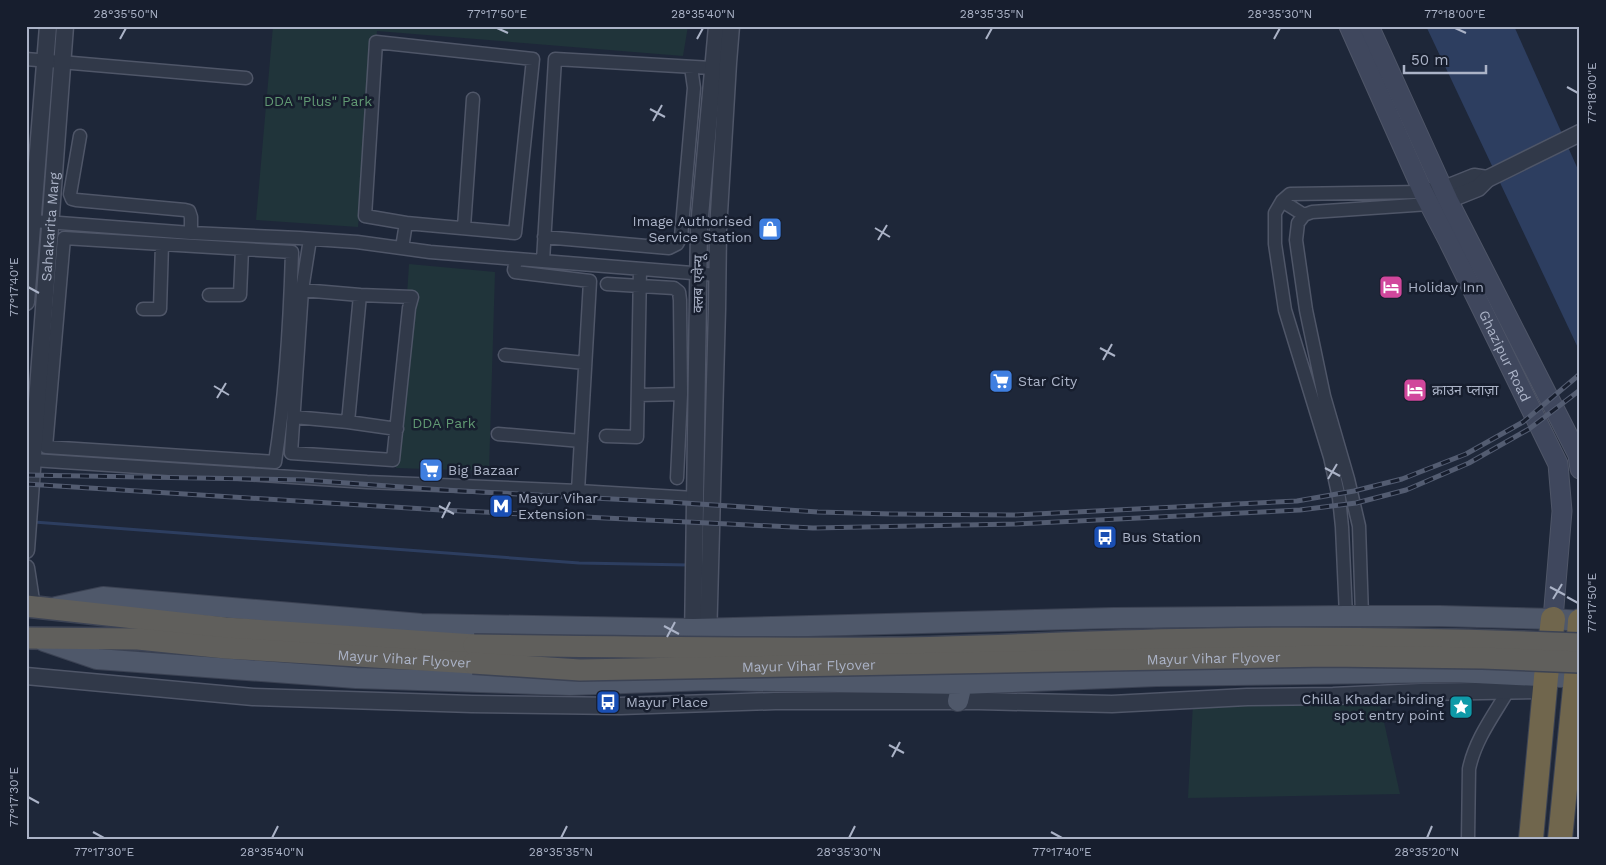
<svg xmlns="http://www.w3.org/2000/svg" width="1606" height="865" font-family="'Work Sans','Noto Sans Devanagari',sans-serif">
	<rect width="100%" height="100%" fill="#1e2739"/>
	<path fill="#20343a" d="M273,26H688L683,56L377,31L358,227L256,220Z
		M409,264L495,272L489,471L396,468Z
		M1193,703L1380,704L1400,794L1188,798Z"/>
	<path fill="#2d3e60" d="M1426,26H1514L1580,174V352Z"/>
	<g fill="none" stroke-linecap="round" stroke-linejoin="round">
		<path stroke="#2d3e60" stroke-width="3" d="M34,522L579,563L689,565"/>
		<g stroke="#4f5668" stroke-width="15">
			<path id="minor" d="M26,59L246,78
				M80,136L70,194L72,199L76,200L185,210L189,211L191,217V233
				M1282,201L1304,215
				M33,221L191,233L299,238L357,242L430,252L717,275
				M464,227L473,99
				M544,237L669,248L677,244L681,237L694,88L691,67
				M64,238L292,252C290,322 286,393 275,462L46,447Z
				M402,248L406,223L365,216L376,42L533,59L515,233L406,223
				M516,259L514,270L515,272L590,281L578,491
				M543,261L555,59L712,68
				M607,284L674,288L679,292L680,300L681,394L677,478
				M302,290L360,295L412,297L409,308L393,460L291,453L302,290L310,239
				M209,295H240L242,249
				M143,309H160L162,244
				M505,355L585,363
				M638,395L681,394
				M294,417L348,422L397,429
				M348,422L360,295
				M498,434L581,441
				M606,436L637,437L640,269
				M33,460L367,482L578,491L694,498
				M1346,616L1342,527L1339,498L1330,457L1285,310L1275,244V213L1282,201L1290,194L1423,192
				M1362,616L1359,526L1348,479L1324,396L1306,310L1296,240L1298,223L1304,215L1312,212L1429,204
				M1468,839L1469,769C1475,740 1493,716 1508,691"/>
		</g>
		<g stroke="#4f5668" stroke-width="19">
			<g id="tertiary">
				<path d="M1431,191L1444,189L1474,177L1487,179"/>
				<path d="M1437,203L1448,200L1478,188L1487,179L1580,133"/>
				<path d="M26,302L48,26"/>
				<path id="s1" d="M26,550L65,26"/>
				<path d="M26,568L32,607"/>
				<path d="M693,641L699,227L717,26"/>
				<path d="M708,641L717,309L718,230L728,63L731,26"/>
				<path d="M26,676L253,697L472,704L620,706L775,701H979L1112,704L1247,697L1333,696L1421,692L1544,690"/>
			</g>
		</g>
		<g stroke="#4f5668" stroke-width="21">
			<g id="secondary">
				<path id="s2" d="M1349,26L1423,192L1449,242L1558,464L1562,511L1553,619"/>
				<path d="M1369,26L1448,200L1578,455L1580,469"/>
			</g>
		</g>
		<g stroke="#3b4253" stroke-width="22">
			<path id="primary" d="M56,607L103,597L421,624L693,629L1113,618L1346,616H1439L1553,619L1580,621
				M44,641L97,659L356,678L570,685L708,680L962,684L1157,676L1455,672L1580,678
				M958,701L962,684"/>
		</g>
		<g stroke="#3c4354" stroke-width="24">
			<g id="trunk">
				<path d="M26,606L225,628L474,645"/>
				<path id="s3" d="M26,638L138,639L226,648L473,663"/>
			</g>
		</g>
		<g stroke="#3c4354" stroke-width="26">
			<path id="motorway" d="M1531,839L1546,677L1553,619
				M1560,839L1576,678L1580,621"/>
		</g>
		<use href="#minor" stroke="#313949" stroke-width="12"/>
		<use href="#tertiary" stroke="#313949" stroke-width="16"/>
		<use href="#secondary" stroke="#3f475d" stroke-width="19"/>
		<use href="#primary" stroke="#4f586a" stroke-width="20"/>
		<use href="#trunk" stroke="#605f5c" stroke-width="21"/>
		<use href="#motorway" stroke="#70664d" stroke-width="24"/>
		<g stroke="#535c71" stroke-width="5">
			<path id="rail" d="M26,475L305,480L444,490L669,502L818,512L892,514L1015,515L1297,501L1354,491L1402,479L1466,454L1523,422L1580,374
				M26,484L441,510L813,528L1016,524L1300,510L1356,503L1406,490L1469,463L1529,429L1580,390"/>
		</g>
		<use href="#rail" stroke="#171e2e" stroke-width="3" stroke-dasharray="9" stroke-linecap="butt"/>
		<g stroke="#3c4354" stroke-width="24" stroke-linecap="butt">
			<g id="trunk-bridge">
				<path d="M474,645C613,647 752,649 891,648C997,647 1102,640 1208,639C1332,637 1456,639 1580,644"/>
				<path id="s4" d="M473,663L580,670L1327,656L1483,658L1580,662"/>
			</g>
		</g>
		<use href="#trunk-bridge" stroke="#605f5c" stroke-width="21"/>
	</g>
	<path fill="none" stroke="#abb3c7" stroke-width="2" d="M497,28L508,33M1455,28L1466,33M120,39L126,28M697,39L703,28M986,39L992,28M1274,39L1280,28M1567,87L1578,93M650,109L665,117M653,121L662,105M875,228L890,237M878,240L887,225M28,287L39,293M1100,348L1115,356M1103,360L1112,344M214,386L229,395M217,398L226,383M1325,468L1340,476M1328,479L1337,464M439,506L454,514M442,518L450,502M1550,587L1565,595M1567,597L1578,603M1553,599L1562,584M664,626L679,634M667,637L675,622M889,745L904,753M892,757L900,742M28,797L39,803M93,832L104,838M1051,832L1062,838M272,838L278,826M561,838L567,826M849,838L855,826M1427,838L1432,826"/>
	<defs>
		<g id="shop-square" transform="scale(1.25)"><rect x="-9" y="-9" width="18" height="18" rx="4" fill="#3f7fe0" stroke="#171e2e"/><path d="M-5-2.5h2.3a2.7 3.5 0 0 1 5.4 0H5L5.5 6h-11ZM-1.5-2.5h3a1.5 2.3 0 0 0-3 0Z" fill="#fff"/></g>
		<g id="hotel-square" transform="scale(1.25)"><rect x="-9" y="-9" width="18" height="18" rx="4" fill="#d1479c" stroke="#171e2e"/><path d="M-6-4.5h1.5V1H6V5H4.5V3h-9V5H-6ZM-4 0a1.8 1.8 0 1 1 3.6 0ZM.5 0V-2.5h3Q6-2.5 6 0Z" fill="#fff"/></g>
		<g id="supermarket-square" transform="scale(1.25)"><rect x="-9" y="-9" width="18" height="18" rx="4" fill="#3f7fe0" stroke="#171e2e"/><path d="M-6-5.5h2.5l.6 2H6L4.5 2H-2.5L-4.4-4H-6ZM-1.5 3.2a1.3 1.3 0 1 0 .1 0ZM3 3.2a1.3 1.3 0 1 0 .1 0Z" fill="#fff"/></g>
		<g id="metro-square" transform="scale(1.25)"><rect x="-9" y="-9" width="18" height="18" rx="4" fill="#1a4fb4" stroke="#171e2e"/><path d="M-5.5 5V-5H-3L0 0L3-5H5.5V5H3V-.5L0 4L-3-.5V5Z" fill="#fff"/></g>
		<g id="bus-square" transform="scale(1.25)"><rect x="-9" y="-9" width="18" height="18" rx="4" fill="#1a4fb4" stroke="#171e2e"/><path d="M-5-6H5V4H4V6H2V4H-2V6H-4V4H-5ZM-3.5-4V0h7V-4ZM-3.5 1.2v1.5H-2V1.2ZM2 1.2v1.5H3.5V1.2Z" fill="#fff"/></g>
		<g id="sight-square" transform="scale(1.25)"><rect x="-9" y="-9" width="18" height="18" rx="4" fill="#0f9aa8" stroke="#171e2e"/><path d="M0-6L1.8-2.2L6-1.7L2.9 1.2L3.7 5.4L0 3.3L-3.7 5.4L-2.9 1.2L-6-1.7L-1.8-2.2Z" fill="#fff"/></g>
	</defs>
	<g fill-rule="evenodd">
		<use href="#shop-square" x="770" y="229"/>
		<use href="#hotel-square" x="1391" y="287"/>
		<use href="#supermarket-square" x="1001" y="381"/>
		<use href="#hotel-square" x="1415" y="390"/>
		<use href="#supermarket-square" x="431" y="470"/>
		<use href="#metro-square" x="501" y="506"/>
		<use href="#bus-square" x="1105" y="537"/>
		<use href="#bus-square" x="608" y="702"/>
		<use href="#sight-square" x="1461" y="707"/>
	</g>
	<g text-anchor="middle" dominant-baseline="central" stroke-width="5" stroke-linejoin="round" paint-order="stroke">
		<g font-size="14" fill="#619973" stroke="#171e2e">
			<text x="318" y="101">DDA "Plus" Park</text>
			<text x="444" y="423">DDA Park</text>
		</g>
		<g font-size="14" fill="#abb3c7" stroke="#171e2e" text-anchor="start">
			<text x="752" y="221" text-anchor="end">Image Authorised<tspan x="752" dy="16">Service Station</tspan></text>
			<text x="1408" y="287">Holiday Inn</text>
			<text x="1018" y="381">Star City</text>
			<text x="1432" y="390">क्राउन प्लाज़ा</text>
			<text x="448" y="470">Big Bazaar</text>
			<text x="518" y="498">Mayur Vihar<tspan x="518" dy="16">Extension</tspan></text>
			<text x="1122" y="537">Bus Station</text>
			<text x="1444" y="699" text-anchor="end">Chilla Khadar birding<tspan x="1444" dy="16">spot entry point</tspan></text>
			<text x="626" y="702">Mayur Place</text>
		</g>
		<g font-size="14" fill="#abb3c7" stroke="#171e2e">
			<text stroke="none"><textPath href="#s1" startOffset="324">Sahakarita Marg</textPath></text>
			<text transform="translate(698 284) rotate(-89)">क्लब एवेन्यू</text>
			<text stroke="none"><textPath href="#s2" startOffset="365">Ghazipur Road</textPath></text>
			<text stroke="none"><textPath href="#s4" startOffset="741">Mayur Vihar Flyover</textPath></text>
			<text stroke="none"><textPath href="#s3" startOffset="379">Mayur Vihar Flyover</textPath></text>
			<text stroke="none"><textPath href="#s4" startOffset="336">Mayur Vihar Flyover</textPath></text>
		</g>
	</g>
	<rect width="1606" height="865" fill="none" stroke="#171e2e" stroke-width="55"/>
	<path d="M1404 65v8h82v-8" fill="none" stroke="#abb3c7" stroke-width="2.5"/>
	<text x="1411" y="65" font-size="15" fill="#abb3c7" stroke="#171e2e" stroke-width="4" paint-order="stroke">50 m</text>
	<rect x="28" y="28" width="1550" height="810" fill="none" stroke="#abb3c7" stroke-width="2"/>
	<g font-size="12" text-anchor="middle" fill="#abb3c7">
		<text x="126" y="18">28°35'50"N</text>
		<text x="497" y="18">77°17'50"E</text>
		<text x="703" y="18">28°35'40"N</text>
		<text x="992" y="18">28°35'35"N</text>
		<text x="1280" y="18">28°35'30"N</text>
		<text x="1455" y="18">77°18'00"E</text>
		<text transform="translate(1592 93) rotate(-90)" y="4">77°18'00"E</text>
		<text transform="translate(14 287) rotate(-90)" y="4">77°17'40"E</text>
		<text transform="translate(1592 603) rotate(-90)" y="4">77°17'50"E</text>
		<text transform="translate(14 797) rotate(-90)" y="4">77°17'30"E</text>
		<text x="104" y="856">77°17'30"E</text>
		<text x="272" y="856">28°35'40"N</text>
		<text x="561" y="856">28°35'35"N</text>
		<text x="849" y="856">28°35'30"N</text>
		<text x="1062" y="856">77°17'40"E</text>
		<text x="1427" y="856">28°35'20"N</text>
	</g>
</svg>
